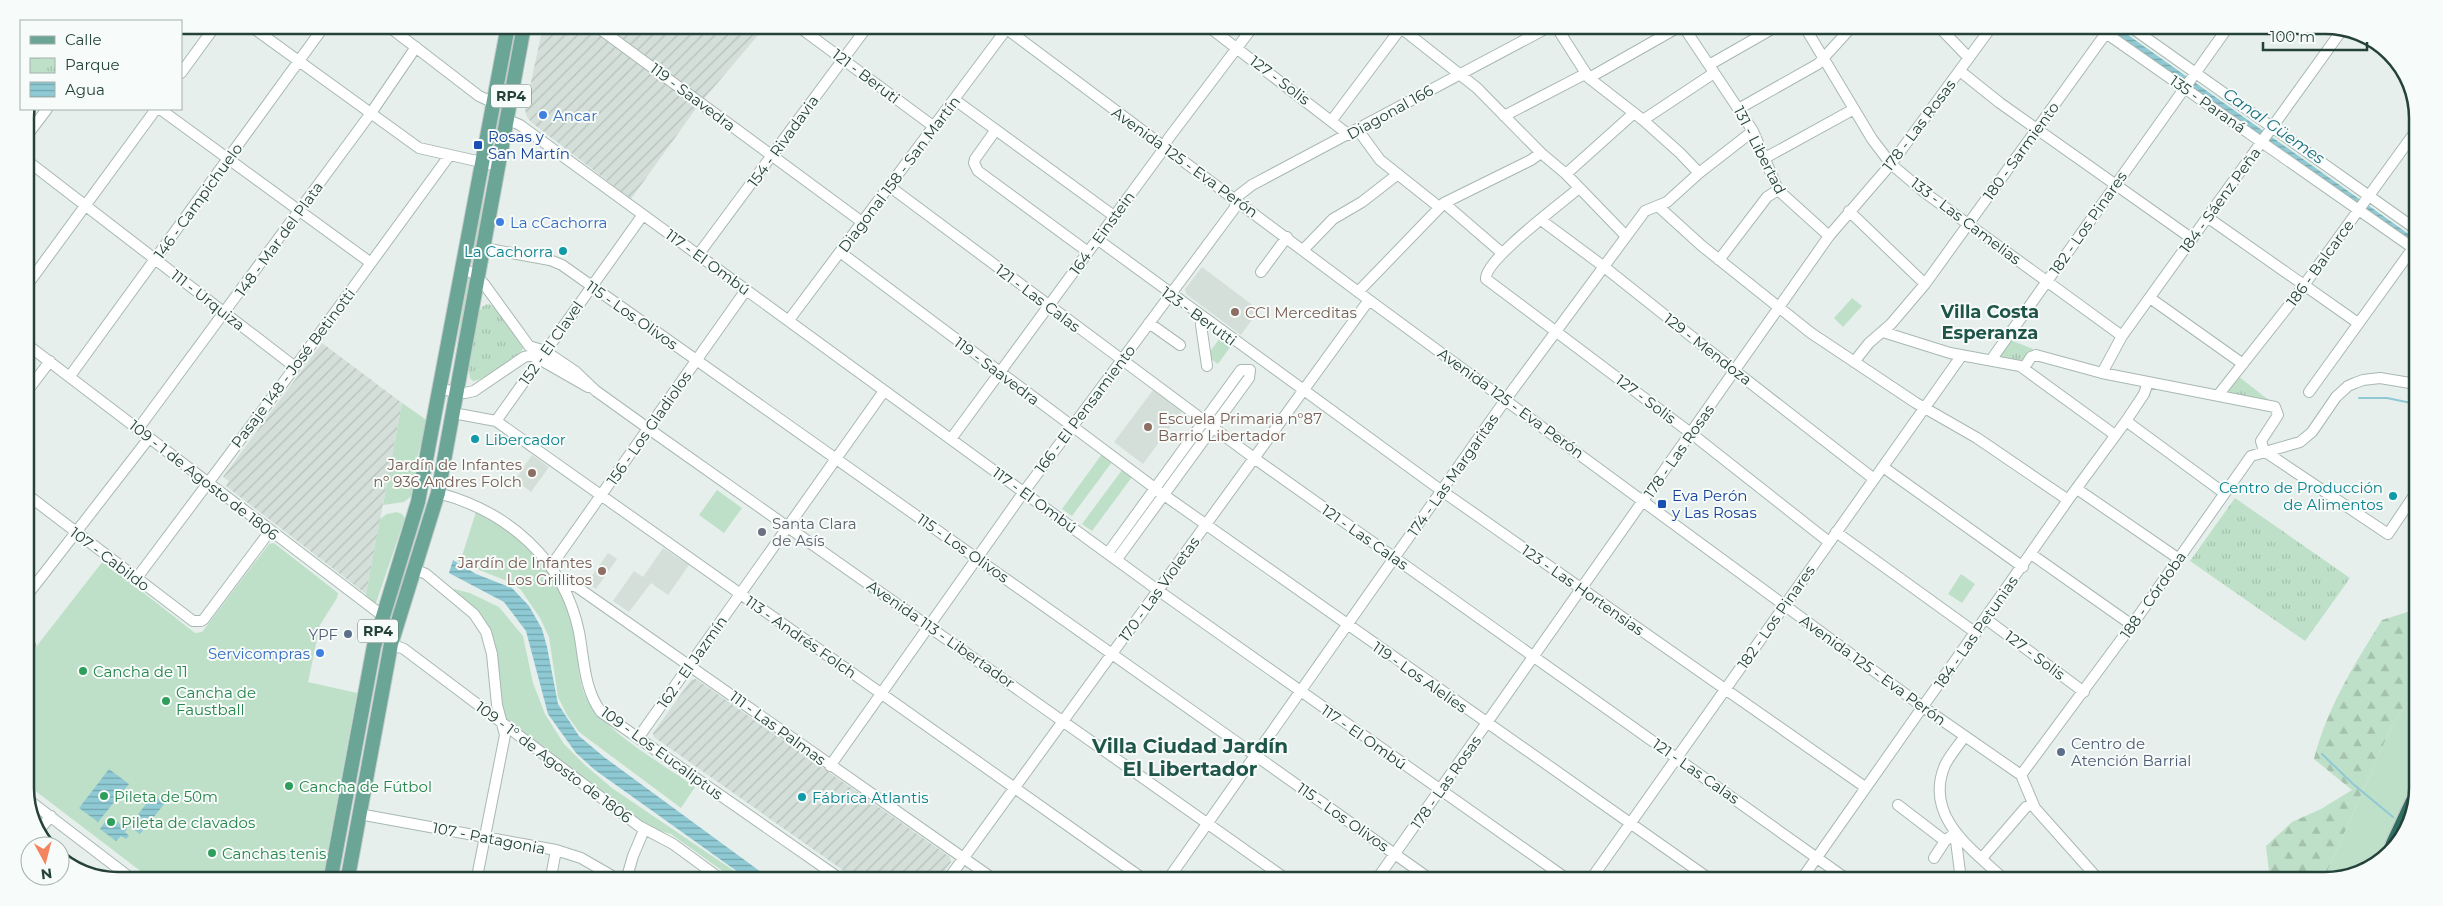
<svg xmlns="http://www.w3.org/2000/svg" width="2443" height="906" font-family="Montserrat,sans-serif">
	<defs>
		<pattern id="industrial-furrows" width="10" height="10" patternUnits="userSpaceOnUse" patternTransform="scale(1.25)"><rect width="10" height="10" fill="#d4dfda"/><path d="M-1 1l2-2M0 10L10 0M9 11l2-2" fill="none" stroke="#b6c1bc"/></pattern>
		<pattern id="forest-firs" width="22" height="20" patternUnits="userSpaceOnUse" patternTransform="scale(1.25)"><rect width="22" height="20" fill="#bfe0c8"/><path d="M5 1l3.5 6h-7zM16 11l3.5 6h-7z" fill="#a4c1ad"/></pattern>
		<pattern id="park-tufts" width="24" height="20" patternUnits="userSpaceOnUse" patternTransform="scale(1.25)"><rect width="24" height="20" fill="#bfe0c8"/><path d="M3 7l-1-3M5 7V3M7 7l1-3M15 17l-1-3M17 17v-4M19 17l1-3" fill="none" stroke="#a4c1ad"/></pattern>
		<pattern id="water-rules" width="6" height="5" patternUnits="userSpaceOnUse" patternTransform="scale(1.25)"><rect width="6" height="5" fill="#8ec9d4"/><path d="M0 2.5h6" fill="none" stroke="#74a5ad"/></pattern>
	</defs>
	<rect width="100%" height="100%" fill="#e6efeb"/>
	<path fill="#d4dfda" d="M1202,267L1259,310L1241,335L1186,294L1185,289Z
		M1153,390L1182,411L1143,464L1114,442Z
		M532,455L549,467L531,492L515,480Z
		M663,548L689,565L668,595L651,583L629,612L613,601L634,571L643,577Z
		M608,553L617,559L596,589L587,583Z"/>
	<path fill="url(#industrial-furrows)" d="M543,26H766L697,107L631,199L531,122L527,117L525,110Z
		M322,343L402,403L366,594L226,486L229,481L223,477Z
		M696,679L950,857L951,862L939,878H854L654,737L653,733L691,680Z"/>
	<path fill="#bfe0c8" d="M514,26H518L500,123L491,154Z
		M485,187L481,221L472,264L470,261Z
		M467,274L471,277L454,366Z
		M1852,298L1862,306L1843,327L1834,318Z
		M1222,335L1233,343L1218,364L1207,356Z
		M402,403L428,421L417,458L418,485L414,494L404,502L383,505Z
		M1102,454L1112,462L1072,516L1062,509Z
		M1122,470L1132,477L1092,531L1082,524Z
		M717,490L742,508L724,533L699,515Z
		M397,512L402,514L405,518L376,603L374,605L365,599L380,519L387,514Z
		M476,512C519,533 558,573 572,620C579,643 575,677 587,699C605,732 663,764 695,787L681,808L579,732L567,715L558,697L549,637L540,618L521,590L512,583L457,561L462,556Z
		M274,543L338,593L337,598L320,625L308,682L357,693L323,877L147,876L25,783V661L103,561L195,633L202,632L269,544Z
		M1961,574L1975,584L1962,603L1948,594Z
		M454,589L470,593L499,607L523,636L533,683L545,714L564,744L585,765L612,788L743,877H731L671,834L644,826L508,723L502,715L492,642L453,591Z
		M2414,694L2413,818L2377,865L2323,881L2393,723Z"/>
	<path fill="url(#forest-firs)" d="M2414,610V694L2393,723L2323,881H2270L2266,846L2292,822L2321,809L2352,790L2314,759C2327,708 2354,665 2382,620Z"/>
	<path fill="url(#park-tufts)" d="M488,304L496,307L523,348C520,357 483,381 473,381L470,378L468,366L478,313L483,306Z
		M2008,339L2033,349L2025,365L2019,361L1996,356Z
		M2238,376L2270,401L2224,393Z
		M2235,498L2350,578L2305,641L2190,561Z"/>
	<path fill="url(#water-rules)" d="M2109,29L2121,30L2417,240V248Z
		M453,560L476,574L512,588L529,606L542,629L547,647L558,704L579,736L604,757L769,878L745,877L595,770L576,753L548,714L526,631L504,602L449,573Z
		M109,769L129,784L98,822L79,808Z
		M153,795L165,803L140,834L129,826Z
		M109,816L127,829L125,832L129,836L126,839L121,836L116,841L100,829Z"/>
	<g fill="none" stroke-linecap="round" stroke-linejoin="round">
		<path stroke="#8ec9d4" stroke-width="2" d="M2359,398H2387L2416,404
			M2322,754L2353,784L2393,817"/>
		<g stroke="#a8b8b2" stroke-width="12">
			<path id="minor" d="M249,25L419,148L499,166
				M388,26L479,96L494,103
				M596,26L862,222
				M799,27L933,126
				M1004,27L1369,300L1923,707L2021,775
				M1209,27L1349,135
				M1557,28L1589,78L1643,120L1680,153L1699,173
				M1685,29L1753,131L1778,190L1829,236
				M1806,29L1872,139L1891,164L1924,192L2122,336
				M1941,29L1969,58
				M2100,29L2413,248L2309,392
				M2135,30L2417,230
				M1709,65L1772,29
				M1960,71L2000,103L2191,238
				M181,73L216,25
				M1589,78L1677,28
				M955,100L1114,216
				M1740,108L1818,64L1850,29
				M160,109L371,263
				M1504,116L1585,74
				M506,119L520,125L1159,591L1567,879
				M1332,120L1401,28L1477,88L1541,153L1566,174L1625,235
				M1643,120L1714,73
				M1358,130L1380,160L1439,207
				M995,131L975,159L974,163L978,171L1088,252
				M25,138L47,109
				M1765,158L1854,109
				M25,159L295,367
				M1566,174L1634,113
				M889,186L1254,458L1848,880
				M1579,188C1563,202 1484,260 1486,279L1692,434L1829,542
				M1444,203L1502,253
				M1659,207L1702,246L1811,333L1916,403L1977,438L2068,500
				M1849,211L1925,284
				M2207,217L2358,323
				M1541,220L1603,266L1735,371L1874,479
				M1097,239L1442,491L1865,787
				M484,248L550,260L562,265L1430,879
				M1304,249L1333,219L1362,202L1398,174
				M840,252L1164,495L1711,880
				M698,255L867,27
				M1719,260L1767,197L1778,190
				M462,269L473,273L484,284L529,346L545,351L576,372L596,391L649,429L1286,879
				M1261,272L1287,237
				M25,288L156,109
				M1358,292L1444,203L1531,160L1541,153
				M2150,298L2243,364
				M1202,318L1201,325L1207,366
				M789,320L1008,27
				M1149,323L1180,345
				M1883,332L1950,353L2020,366L2115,435
				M25,343L383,616
				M1991,360L2226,30
				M1854,362L1869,343L1891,324L1925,284L2109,29
				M2024,368L2031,357L2036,355L2102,373L2275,407L2278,415L2261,441L2264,451
				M2102,373L2122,336L2342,30
				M70,376L325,25
				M440,389L465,393L474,391L524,357L532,355L588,387
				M25,394L50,361
				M2219,394L2294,299L2418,128
				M453,413L496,421L1142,878
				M496,421L642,216
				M2126,421L2224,493
				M138,429L371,113L416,47
				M951,439L1160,154L1168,139L1252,28
				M2264,451L2388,534L2415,494
				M1883,467L2023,567
				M2077,489L2179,559
				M25,493L193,621H201L204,619L270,531
				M438,493C508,511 564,560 579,632C584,659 584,689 601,712L839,878
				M1836,532L1976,633
				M1108,553L1241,370H1250L1249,378L1117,559
				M2031,554L2132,625
				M551,566L746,290
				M414,569L426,574L474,614L486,632L492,654L497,705L505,735L477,877
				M136,579L295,367L449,156
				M563,587L571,585L577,587L992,878
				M25,598L149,438
				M1986,619L2084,692
				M25,642L30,645
				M391,644L404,649L639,826L673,844L718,877
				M1965,736C1958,746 1950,755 1945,765C1923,817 1973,850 2005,880
				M638,738L884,391
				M830,766L1023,493L1234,209L1239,195L1252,185L1547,28
				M2021,775L2132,625L2251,456L2300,442L2312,432L2336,397L2348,386L2355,383L2363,380L2380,378L2416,384
				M2021,775L2035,808L2099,880
				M26,798L128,876
				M1898,805L1945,841L1955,833
				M359,814L556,850L581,858L614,877
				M39,830L51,816
				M1955,833L1961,880
				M1934,858L1945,841
				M1982,858L2026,807L2033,804
				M551,877L556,850
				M627,877L633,856L644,830
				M949,878L1369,300
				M1169,878L1506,399L1645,211L1667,202L1699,173L1753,131
				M1377,879L1829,236L1891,164L1990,29
				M1591,879L1962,355
				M1801,880L2068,500L2126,421L2144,394L2148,382"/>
		</g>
		<g stroke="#c2cac8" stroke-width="16">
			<path id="major" d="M331,877L374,646L418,502L508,26
				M348,877L391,644L438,493L524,26"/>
		</g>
		<g stroke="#c2cac8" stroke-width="18">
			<path id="highway" d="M2393,845L2413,802"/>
		</g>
		<use href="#minor" stroke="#fff" stroke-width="10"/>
		<use href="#major" stroke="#6aa596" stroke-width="14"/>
		<use href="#highway" stroke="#2f6f62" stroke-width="15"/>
	</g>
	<g fill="#3f7fe0" stroke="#f7fbf9" stroke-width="2">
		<circle cx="543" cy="115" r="5"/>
		<circle cx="500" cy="222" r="5"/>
		<circle cx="320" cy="653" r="5"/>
	</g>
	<g fill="#1a4fb4" stroke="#f7fbf9" stroke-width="2">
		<rect x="473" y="140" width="10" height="10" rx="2.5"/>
		<rect x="1657" y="499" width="10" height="10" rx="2.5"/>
	</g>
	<g fill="#0f9aa8" stroke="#f7fbf9" stroke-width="2">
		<circle cx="563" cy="251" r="5"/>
		<circle cx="475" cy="439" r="5"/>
		<circle cx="2393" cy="496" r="5"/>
		<circle cx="802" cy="797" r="5"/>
	</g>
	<g fill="#8d6e63" stroke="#f7fbf9" stroke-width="2">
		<circle cx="1235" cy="312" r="5"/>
		<circle cx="1148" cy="427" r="5"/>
		<circle cx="532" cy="473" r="5"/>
		<circle cx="602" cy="571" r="5"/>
	</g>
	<circle fill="#6b7280" stroke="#f7fbf9" stroke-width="2" cx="762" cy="532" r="5"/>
	<g fill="#5c6f8a" stroke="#f7fbf9" stroke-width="2">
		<circle cx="348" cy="634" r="5"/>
		<circle cx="2061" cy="752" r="5"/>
	</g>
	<g fill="#2e9e5b" stroke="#f7fbf9" stroke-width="2">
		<circle cx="83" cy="671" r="5"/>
		<circle cx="166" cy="701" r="5"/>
		<circle cx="289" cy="786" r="5"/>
		<circle cx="104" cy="796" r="5"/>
		<circle cx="111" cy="822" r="5"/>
		<circle cx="212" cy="853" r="5"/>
	</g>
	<g text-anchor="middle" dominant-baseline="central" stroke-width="4" stroke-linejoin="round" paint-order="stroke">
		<g fill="#f7fbf9" stroke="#637a73" stroke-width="1">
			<rect x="491" y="84.5" width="40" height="23" rx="4"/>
			<rect x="358" y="619.5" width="40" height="23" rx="4"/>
		</g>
		<g font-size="14" font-weight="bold" fill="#24423a">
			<text x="511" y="96">RP4</text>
			<text x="378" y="631">RP4</text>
		</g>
		<g font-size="15" fill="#24423a" stroke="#f7fbf9">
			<text transform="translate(866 76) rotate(37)">121 - Beruti</text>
			<text transform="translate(1280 80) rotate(37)">127 - Solis</text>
			<text transform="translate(693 97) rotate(37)">119 - Saavedra</text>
			<text transform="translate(2208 104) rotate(35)">135 - Paraná</text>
			<text transform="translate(1390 112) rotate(-29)">Diagonal 166</text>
			<text transform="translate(1919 125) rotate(-53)">178 - Las Rosas</text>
			<text transform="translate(783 141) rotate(-54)">154 - Rivadavia</text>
			<text transform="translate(1760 150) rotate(63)">131 - Libertad</text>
			<text transform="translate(2021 151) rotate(-54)">180 - Sarmiento</text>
			<text transform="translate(1185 162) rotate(36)">Avenida 125 - Eva Perón</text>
			<text transform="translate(899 174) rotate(-53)">Diagonal 158 - San Martín</text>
			<text transform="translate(2220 200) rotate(-54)">184 - Sáenz Peña</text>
			<text transform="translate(198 201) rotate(-54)">146 - Campichuelo</text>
			<text transform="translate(1966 221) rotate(37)">133 - Las Camelias</text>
			<text transform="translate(2088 223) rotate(-55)">182 - Los Pinares</text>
			<text transform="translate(1102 233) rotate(-54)">164 - Einstein</text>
			<text transform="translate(279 239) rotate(-54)">148 - Mar del Plata</text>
			<text transform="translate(708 262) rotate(36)">117 - El Ombú</text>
			<text transform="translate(2320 263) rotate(-54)">186 - Balcarce</text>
			<text transform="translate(1038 298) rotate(37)">121 - Las Calas</text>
			<text transform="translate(208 300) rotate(38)">111 - Urquiza</text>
			<text transform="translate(632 315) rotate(35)">115 - Los Olivos</text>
			<text transform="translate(1199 316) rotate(36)">123 - Berutti</text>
			<text transform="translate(551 343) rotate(-55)">152 - El Clavel</text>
			<text transform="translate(1708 349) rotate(38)">129 - Mendoza</text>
			<text transform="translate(293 368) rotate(-53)">Pasaje 148 - José Betinotti</text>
			<text transform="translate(997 371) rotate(37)">119 - Saavedra</text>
			<text transform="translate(1646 399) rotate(37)">127 - Solis</text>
			<text transform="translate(1511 403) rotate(36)">Avenida 125 - Eva Perón</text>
			<text transform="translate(1085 409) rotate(-53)">166 - El Pensamiento</text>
			<text transform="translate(649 428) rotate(-55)">156 - Los Gladiolos</text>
			<text transform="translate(1679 451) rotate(-55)">178 - Las Rosas</text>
			<text transform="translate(1453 475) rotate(-55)">174 - Las Margaritas</text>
			<text transform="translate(204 480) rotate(38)">109 - 1 de Agosto de 1806</text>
			<text transform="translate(1035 500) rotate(36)">117 - El Ombú</text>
			<text transform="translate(1365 537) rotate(35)">121 - Las Calas</text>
			<text transform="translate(963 548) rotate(35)">115 - Los Olivos</text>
			<text transform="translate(110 559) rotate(37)">107 - Cabildo</text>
			<text transform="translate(1159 589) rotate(-54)">170 - Las Violetas</text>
			<text transform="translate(1583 590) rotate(35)">123 - Las Hortensias</text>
			<text transform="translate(2153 595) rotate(-55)">188 - Córdoba</text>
			<text transform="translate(1776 617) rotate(-55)">182 - Los Pinares</text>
			<text transform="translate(1976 632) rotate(-55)">184 - Las Petunias</text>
			<text transform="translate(941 634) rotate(35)">Avenida 113 - Libertador</text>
			<text transform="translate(801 637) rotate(35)">113 - Andrés Folch</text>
			<text transform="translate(2035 655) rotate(37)">127 - Solis</text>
			<text transform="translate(692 662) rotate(-55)">162 - El Jazmín</text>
			<text transform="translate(1873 670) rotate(36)">Avenida 125 - Eva Perón</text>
			<text transform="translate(1420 677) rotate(35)">119 - Los Alelíes</text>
			<text transform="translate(778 728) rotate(36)">111 - Las Palmas</text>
			<text transform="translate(1364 737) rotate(35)">117 - El Ombú</text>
			<text transform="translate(662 753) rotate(36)">109 - Los Eucaliptus</text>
			<text transform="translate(554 762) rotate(37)">109 - 1° de Agosto de 1806</text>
			<text transform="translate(1696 771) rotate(35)">121 - Las Calas</text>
			<text transform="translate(1446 782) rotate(-55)">178 - Las Rosas</text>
			<text transform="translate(1343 817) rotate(35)">115 - Los Olivos</text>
			<text transform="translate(489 838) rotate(11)">107 - Patagonia</text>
		</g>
		<g font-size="15" fill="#366cbe" stroke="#f7fbf9" text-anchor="start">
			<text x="553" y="115">Ancar</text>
			<text x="510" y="222">La cCachorra</text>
			<text x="310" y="653" text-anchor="end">Servicompras</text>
		</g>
		<g font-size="15" fill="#164399" stroke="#f7fbf9" text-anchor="start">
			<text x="488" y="136">Rosas y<tspan x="488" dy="17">San Martín</tspan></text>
			<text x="1672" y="495">Eva Perón<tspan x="1672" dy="17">y Las Rosas</tspan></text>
		</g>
		<g font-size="15" fill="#0d838f" stroke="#f7fbf9" text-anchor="end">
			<text x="553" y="251">La Cachorra</text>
			<text x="485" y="439" text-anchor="start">Libercador</text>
			<text x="2383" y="487">Centro de Producción<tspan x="2383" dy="17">de Alimentos</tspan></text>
			<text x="812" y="797" text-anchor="start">Fábrica Atlantis</text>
		</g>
		<g font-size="15" fill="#785e54" stroke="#f7fbf9" text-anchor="start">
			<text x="1245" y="312">CCI Merceditas</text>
			<text x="1158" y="418">Escuela Primaria n°87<tspan x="1158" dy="17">Barrio Libertador</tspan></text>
			<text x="522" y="464" text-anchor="end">Jardín de Infantes<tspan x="522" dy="17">nº 936 Andres Folch</tspan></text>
			<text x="592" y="562" text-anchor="end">Jardín de Infantes<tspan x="592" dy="17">Los Grillitos</tspan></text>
		</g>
		<g font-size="15" fill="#5b616d" stroke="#f7fbf9" text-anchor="start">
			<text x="772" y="523">Santa Clara<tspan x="772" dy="17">de Asís</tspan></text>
		</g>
		<g font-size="15" fill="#4e5e75" stroke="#f7fbf9" text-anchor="end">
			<text x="338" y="634">YPF</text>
			<text x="2071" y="743" text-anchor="start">Centro de<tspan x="2071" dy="17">Atención Barrial</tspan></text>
		</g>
		<g font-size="15" fill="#27864d" stroke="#f7fbf9" text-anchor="start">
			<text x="93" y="671">Cancha de 11</text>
			<text x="176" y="692">Cancha de<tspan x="176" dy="17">Faustball</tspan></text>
			<text x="299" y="786">Cancha de Fútbol</text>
			<text x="114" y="796">Pileta de 50m</text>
			<text x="121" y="822">Pileta de clavados</text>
			<text x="222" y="853">Canchas tenis</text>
		</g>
		<g font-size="16" font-style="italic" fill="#1c6f80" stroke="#f7fbf9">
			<text transform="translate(2274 126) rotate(35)">Canal Güemes</text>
		</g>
		<g font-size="18" font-weight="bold" fill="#1f5548" stroke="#f7fbf9">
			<text x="1990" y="312">Villa Costa<tspan x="1990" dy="21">Esperanza</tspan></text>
		</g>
		<g font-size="20" font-weight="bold" fill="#1f5548" stroke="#f7fbf9">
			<text x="1190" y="746">Villa Ciudad Jardín<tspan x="1190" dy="23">El Libertador</tspan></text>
		</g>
	</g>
	<path d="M0 0H2443V906H0ZM118 34H2325A84 84 0 0 1 2409 118V788A84 84 0 0 1 2325 872H118A84 84 0 0 1 34 788V118A84 84 0 0 1 118 34Z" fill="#f7fbf9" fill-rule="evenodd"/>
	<path fill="none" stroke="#24423a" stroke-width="2.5" d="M118 34H2325A84 84 0 0 1 2409 118V788A84 84 0 0 1 2325 872H118A84 84 0 0 1 34 788V118A84 84 0 0 1 118 34Z"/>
	<rect x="20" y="20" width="162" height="90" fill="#f7fbf9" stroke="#a3b1ad"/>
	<rect x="30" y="36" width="25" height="8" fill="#6aa596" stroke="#a3b1ad"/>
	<text x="65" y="45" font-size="15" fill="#24423a">Calle</text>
	<rect x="30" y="58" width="25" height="15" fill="url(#park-tufts)" stroke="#a3b1ad"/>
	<text x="65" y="70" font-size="15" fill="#24423a">Parque</text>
	<rect x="30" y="82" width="25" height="15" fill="url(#water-rules)" stroke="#a3b1ad"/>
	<text x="65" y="95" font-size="15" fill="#24423a">Agua</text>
	<g transform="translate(45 861) rotate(173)"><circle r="24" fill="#f7fbf9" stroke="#a3b1ad"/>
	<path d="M0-4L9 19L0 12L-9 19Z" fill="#f4845f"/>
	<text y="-8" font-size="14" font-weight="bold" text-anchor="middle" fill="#24423a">N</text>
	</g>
	<path d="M2263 42v8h104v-8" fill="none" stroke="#24423a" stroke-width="2.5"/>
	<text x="2270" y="42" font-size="15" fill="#24423a" stroke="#f7fbf9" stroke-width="4" paint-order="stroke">100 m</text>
</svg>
